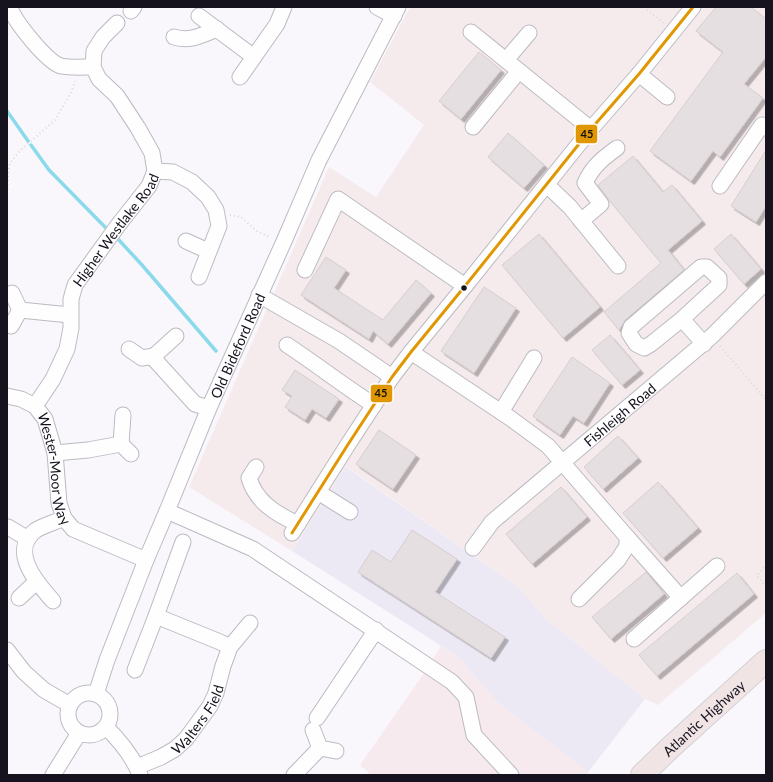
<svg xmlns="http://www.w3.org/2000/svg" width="773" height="782" font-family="Lato,sans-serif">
	<defs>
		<filter id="shadow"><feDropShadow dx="3.5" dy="3.5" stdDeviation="0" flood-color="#0004"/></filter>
	</defs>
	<rect width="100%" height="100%" fill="#f9f7fc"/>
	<path fill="#f6ebec" d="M410,7H766V613L658,705L645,699L547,620L518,587L347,467L292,551L189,487L329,167L376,197L424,125L370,82Z"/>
	<path fill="#f6eaef" d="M441,646L459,657L497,702L588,772L587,775H371L360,765L422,676Z"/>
	<path fill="#ece9f4" d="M346,467L518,587L547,620L645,699L588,772L497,702L459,657L292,551Z"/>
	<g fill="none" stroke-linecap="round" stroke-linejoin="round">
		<path stroke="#8bdaec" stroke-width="3.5" d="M7,111L28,141
			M31,145L49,170L105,227
			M118,239L142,265L216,351"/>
	</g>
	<path fill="#e6dfe1" stroke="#d6cecf" filter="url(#shadow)" d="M716,7H751L766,19V57L744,84L763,98L720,157L713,151L691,181L650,151L723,52L696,31Z
		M479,52L501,70L461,119L439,101Z
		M508,133L544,165L524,188L488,157Z
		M766,150V206L756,222L731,206Z
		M633,156L663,192L672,185L702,221L668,250L684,270L625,320L619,330L604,312L661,263L609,200L598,185Z
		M539,234L600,307L563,338L502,265Z
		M731,234L761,269L744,284L714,249Z
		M326,257L346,270L334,288L383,320L416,280L431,293L388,344L373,331L369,339L301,295Z
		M484,287L516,308L474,373L441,351Z
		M610,335L640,370L622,385L592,350Z
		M572,357L610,383L584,423L573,416L560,435L533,416Z
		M295,370L339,399L326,418L312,409L305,420L285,407L292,396L282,390Z
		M379,430L416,455L393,489L356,464Z
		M618,436L638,458L603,489L584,467Z
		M658,482L698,528L663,558L623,513Z
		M561,487L587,517L532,564L506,534Z
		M412,530L457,559L435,592L505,637L491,658L358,572L372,550L391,562Z
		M646,572L664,594L611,639L592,617Z
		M737,573L754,594L657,676L639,655Z"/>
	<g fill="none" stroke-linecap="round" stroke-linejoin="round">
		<g stroke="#bcbac2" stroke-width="17">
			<g id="minor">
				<path d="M10,7C14,21 47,62 61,66C71,68 83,67 93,67"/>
				<path d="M377,7L394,16"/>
				<path d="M131,11L134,7"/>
				<path d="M199,16L254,57"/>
				<path d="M471,32L591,129"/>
				<path d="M174,37C190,42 202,35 217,29"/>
				<path d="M506,60L529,33"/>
				<path d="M639,74L667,97"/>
				<path d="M240,77L277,24L284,7"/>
				<path d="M473,127L519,71"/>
				<path d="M155,171L173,172L192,182L208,197L216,210L219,226L199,277"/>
				<path d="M547,185L570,207L618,266"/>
				<path d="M720,186L762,125L766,128"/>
				<path d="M581,221L601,204L585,183C592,167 603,158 617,148"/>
				<path d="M186,241L208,251"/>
				<path d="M305,270L338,199L465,286"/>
				<path d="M12,293L20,310L70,315"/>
				<path d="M259,295L339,341L392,377"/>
				<path d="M682,319L719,285V278L707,267H701L631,327L629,333L636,344L644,348L651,344L682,319L704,344"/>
				<path d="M11,326L20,310"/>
				<path d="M176,336L154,356L155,360L195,404L209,408"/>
				<path d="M287,345C316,364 344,386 374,405"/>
				<path d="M129,349L142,358L154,356"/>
				<path d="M411,352L510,418L548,446L627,537V546L618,560L579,599"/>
				<path id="s1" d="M7,396L21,399L35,406L45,419L55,453L59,503L64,518L73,529L146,560"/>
				<path id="s2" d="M35,406L53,379L67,349L71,328V299L75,285L119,224L149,186L155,171L152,153L138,128L117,96L99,79L93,67L94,51L103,37L117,23"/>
				<path d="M501,412L534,358"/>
				<path d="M121,444L131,454"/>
				<path d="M55,453L88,450L121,444L123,415"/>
				<path d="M256,467L249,478C256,502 276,514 298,524"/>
				<path d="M318,492L350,512"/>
				<path d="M167,511L253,549L452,682L466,697L474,735L511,775"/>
				<path d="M8,527L28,539"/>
				<path d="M292,533L347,446L392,377L411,352L465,286L591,129L639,74L693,7"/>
				<path d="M627,537L681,598"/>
				<path id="s3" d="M473,548L492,522L712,336L766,282"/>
				<path d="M19,598L36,582"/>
				<path d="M53,601C38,584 8,551 36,530C44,525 56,522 64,518"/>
				<path d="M156,616L220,642L230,647"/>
				<path d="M634,639L717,566"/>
				<path d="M7,650L24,672L44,690L70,705"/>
				<path d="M135,670L156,616L183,542"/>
				<circle cx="89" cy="714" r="21"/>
				<path id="s4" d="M96,694L107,660L146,560L167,511L209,408L285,239L319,160L398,7"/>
				<path d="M317,718L376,630"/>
				<path d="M106,727C120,741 133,756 140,775"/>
				<path d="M313,730L320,748L336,751"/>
				<path id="s5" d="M137,767L161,757L175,749L186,739L210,706L216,693L223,666L230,647L250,623"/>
				<path d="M53,775L79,733"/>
				<path d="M294,775L320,748"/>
			</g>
		</g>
		<g stroke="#d3d1d6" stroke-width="24">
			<g id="highway">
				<path id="s6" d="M642,775L671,747L766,661"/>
			</g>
		</g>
		<path stroke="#d9d8da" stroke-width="2" stroke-dasharray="1 3" stroke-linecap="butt" d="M644,7L663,23
			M7,197L8,175L10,163L21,150L55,120L71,93L75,81
			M230,215L241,217L258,232L270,237
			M720,346L766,400
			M766,564L757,576L766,586"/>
		<use href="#minor" stroke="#fefeff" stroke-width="15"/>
		<use href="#highway" stroke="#f0e4e5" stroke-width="22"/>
		<g stroke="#fff" stroke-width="6">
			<path id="bus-1" d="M292,533L347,446L392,377L411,352L465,286L591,129L639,74L693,7"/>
		</g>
		<use href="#bus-1" stroke="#e09703" stroke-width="3"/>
	</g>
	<circle fill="#16131e" stroke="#fff" stroke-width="1.5" cx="464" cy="288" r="3.5"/>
	<g text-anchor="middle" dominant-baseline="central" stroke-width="3" stroke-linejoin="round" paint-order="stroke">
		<g font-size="14" fill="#16131e" stroke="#fff">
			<text stroke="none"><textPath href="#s2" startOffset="199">Higher Westlake Road</textPath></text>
			<text stroke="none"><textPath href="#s4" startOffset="376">Old Bideford Road</textPath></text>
			<text stroke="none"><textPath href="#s3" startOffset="199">Fishleigh Road</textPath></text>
			<text stroke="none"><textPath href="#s1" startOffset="97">Wester-Moor Way</textPath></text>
			<text stroke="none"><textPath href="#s5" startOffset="80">Walters Field</textPath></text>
			<text stroke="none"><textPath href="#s6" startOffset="84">Atlantic Highway</textPath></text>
		</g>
	</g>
	<g stroke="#fff" stroke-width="1.5">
		<rect x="575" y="124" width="23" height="20" rx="4" fill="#e09703"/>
		<rect x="370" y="384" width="23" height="19" rx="4" fill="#e09703"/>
	</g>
	<g font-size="11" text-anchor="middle" font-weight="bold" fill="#111">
		<text x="587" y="138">45</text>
		<text x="381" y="397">45</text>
	</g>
	<rect width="773" height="782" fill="none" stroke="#16131e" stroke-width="16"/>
</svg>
